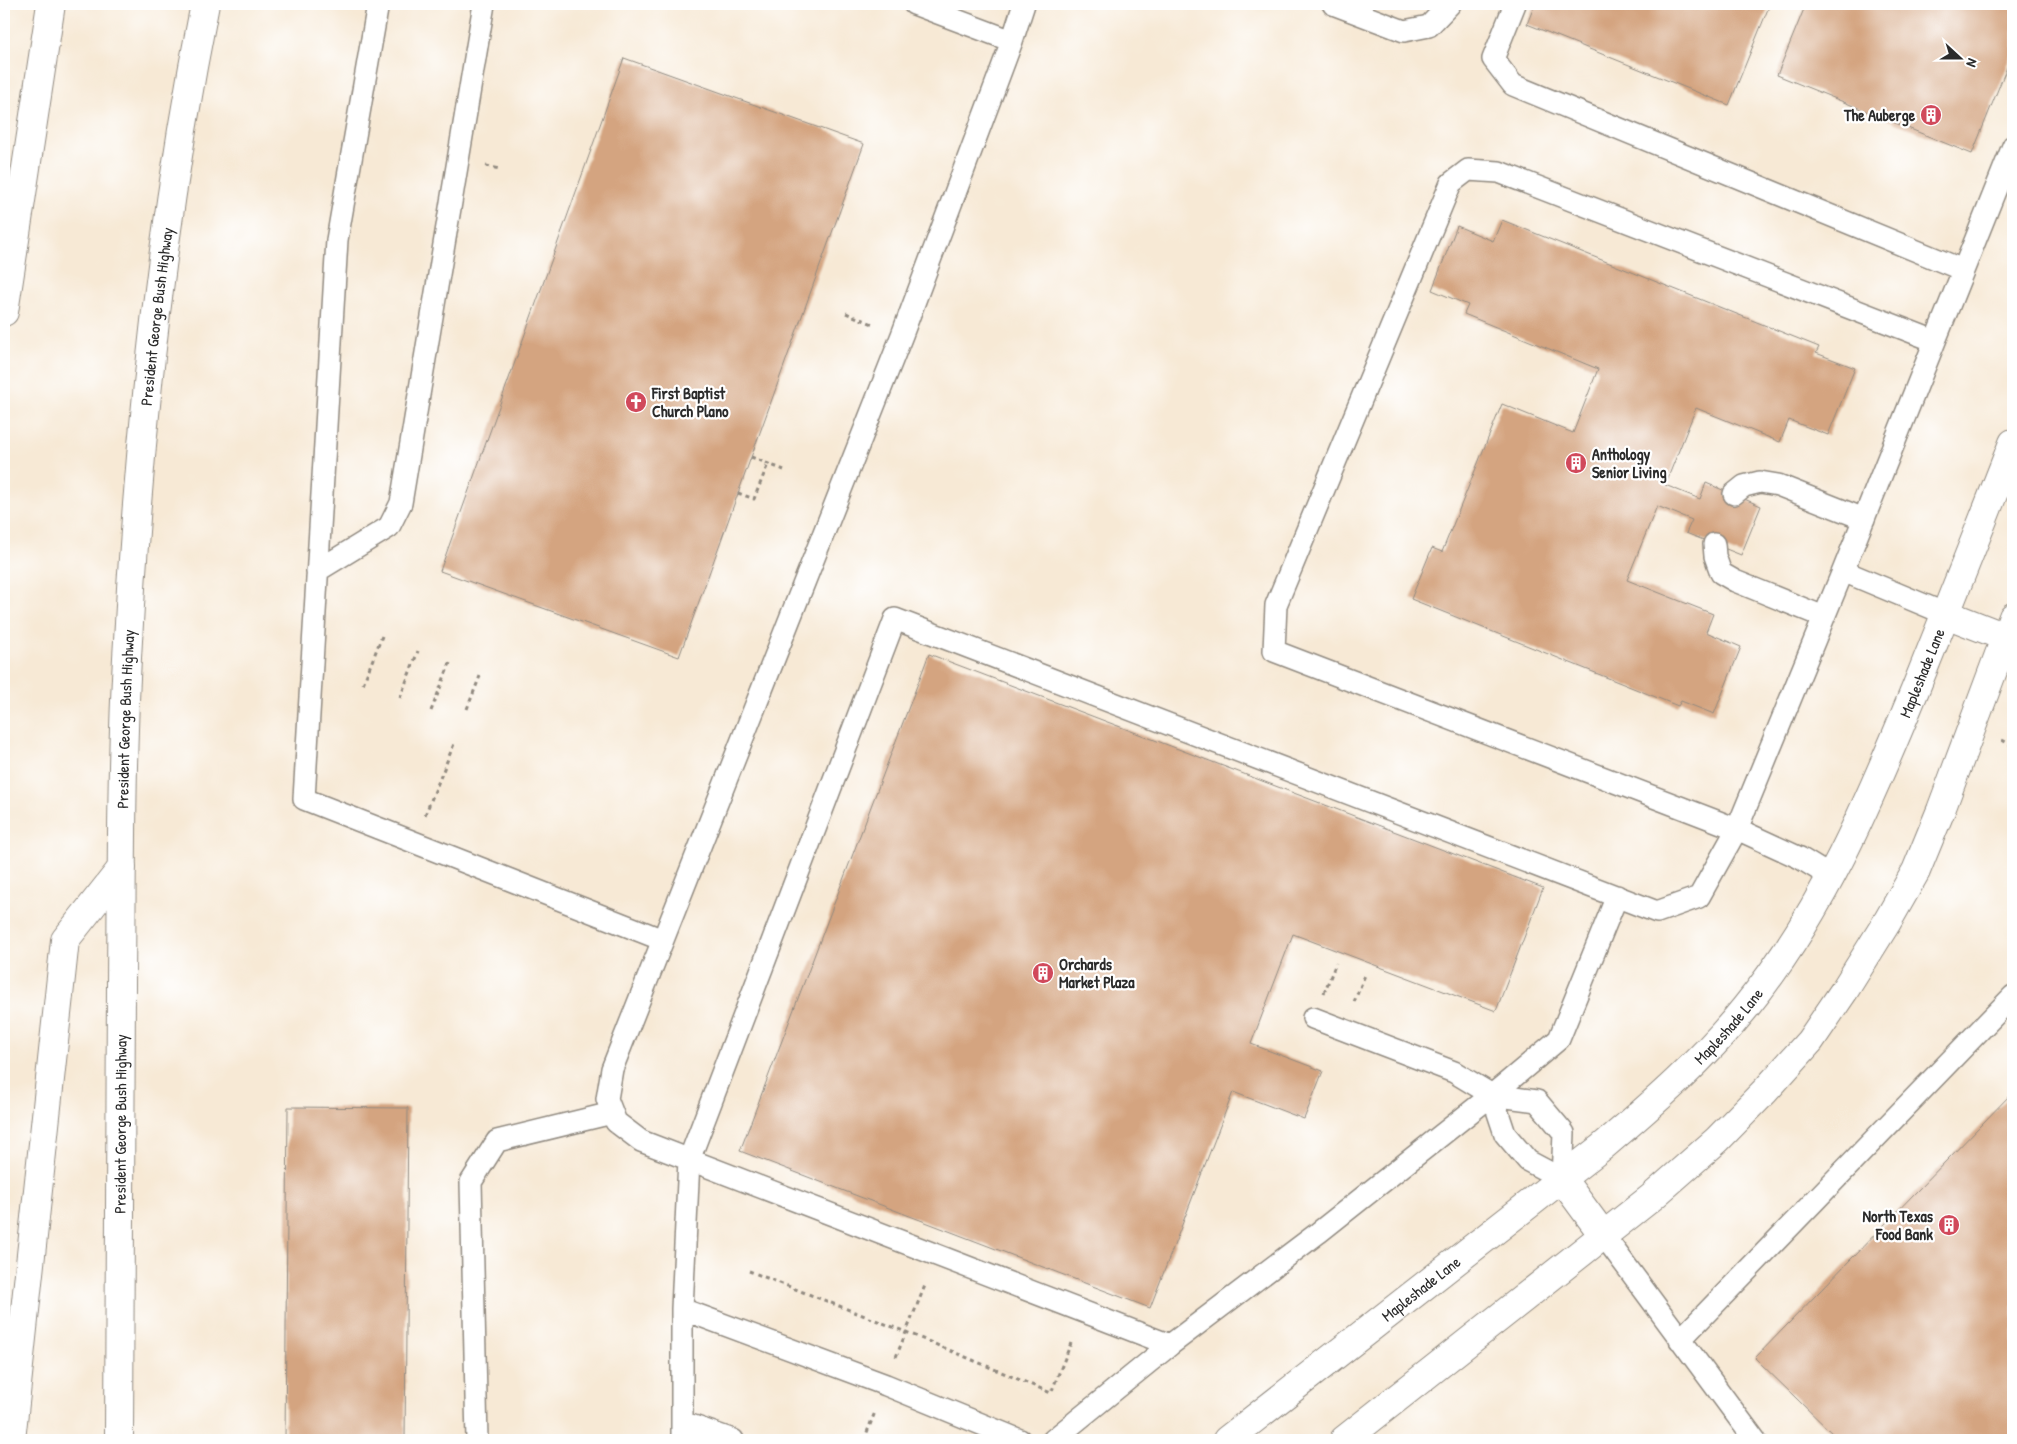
<svg xmlns="http://www.w3.org/2000/svg" width="2017" height="1444" font-family="'Patrick Hand',sans-serif">
	<rect width="100%" height="100%" fill="#fff"/>
	<filter id="ink" filterUnits="userSpaceOnUse"><feTurbulence type="fractalNoise" baseFrequency=".02" numOctaves="2"/><feDisplacementMap in="SourceGraphic" scale="10" xChannelSelector="R" yChannelSelector="G"/><feConvolveMatrix kernelMatrix="1 2 1 2 8 2 1 2 1" color-interpolation-filters="sRGB"/></filter>
	<filter id="wash" filterUnits="userSpaceOnUse"><feTurbulence type="fractalNoise" baseFrequency=".0096" numOctaves="4" result="noise"/><feDisplacementMap in="SourceGraphic" scale="20" xChannelSelector="R" yChannelSelector="G"/><feGaussianBlur stdDeviation="1.12" result="paint"/><feColorMatrix in="noise" values="0 0 0 0 0 0 0 0 0 0 0 0 0 0 0 0 0 1.4 0 .05"/><feComposite in="paint" operator="in"/></filter>
	<g filter="url(#wash)">
		<rect width="100%" height="100%" fill="#f7e9d5"/>
		<g id="blocks">
			<path fill="#d4a480" d="M1535,4H1770L1729,105L1527,24Z
				M1806,4H2013V52L1972,154L1777,75Z
				M624,58L864,144L679,657L440,571Z
				M1502,220L1819,347L1816,353L1855,368L1828,435L1789,420L1780,442L1696,408L1665,485L1700,499L1706,483L1761,506L1741,555L1686,533L1692,520L1657,506L1627,580L1713,614L1706,632L1741,647L1714,714L1681,701L1678,706L1411,599L1432,548L1442,552L1502,404L1573,433L1598,369L1464,314L1468,305L1432,290L1457,226L1493,241Z
				M929,654L1543,888L1496,1011L1293,934L1251,1044L1323,1071L1304,1119L1233,1092L1150,1308L740,1151Z
				M2013,1092V1440H1839L1755,1358Z
				M288,1107L408,1108L405,1440H285Z"/>
		</g>
	</g>
	<g filter="url(#ink)">
		<use href="#blocks" fill-opacity="0" stroke="#918a80" stroke-width="1"/>
		<g fill="none" stroke-linecap="round" stroke-linejoin="round">
			<g stroke="#918a80" stroke-width="24">
				<path id="lane" d="M378,4L337,240L304,799L663,940
					M914,4L1012,41
					M1024,4L1012,41L902,335L612,1069L607,1099L616,1122L641,1141L1170,1345
					M1333,4L1404,31L1429,26L1450,4
					M1515,4L1493,59L1513,85L1963,270
					M1734,494L1744,486L1760,482L1778,485L1864,519
					M1714,544L1715,556L1721,573L1735,581L1824,617
					M317,571L389,527L401,503L484,4
					M1843,571L1946,614
					M1831,877L1800,858L1737,829L1274,651L1276,605L1451,183L1468,170L1499,172L1935,341
					M1313,1018L1454,1072L1492,1095L1537,1101L1564,1133L1562,1179L1528,1161L1505,1134L1492,1095
					M1604,1236L1755,1440
					M682,1309L886,1385L1020,1440
					M1680,1340L2013,996
					M682,1422L733,1440
					M477,1440L471,1182L497,1141L612,1113
					M682,1440V1309L689,1160L895,619L1657,912L1699,897L1737,829L1843,571L2013,146
					M1053,1440L1170,1345L1318,1233L1492,1095L1559,1039L1617,896"/>
			</g>
			<g stroke="#918a80" stroke-width="30">
				<g id="secondary">
					<path d="M1946,614L2005,637"/>
					<path d="M1562,1179L1604,1236"/>
					<path id="s1" d="M119,1440C119,1288 120,1136 121,984C122,875 121,766 127,658C138,439 162,219 205,4"/>
					<path id="s2" d="M1227,1440L1602,1147C1653,1104 1703,1060 1745,1008C1822,914 1869,802 1915,690C1948,608 1981,526 2013,443"/>
					<path d="M1344,1440L1652,1197L1717,1140L1765,1091L1810,1041L1844,991L1887,922L1916,871L1941,810L2013,617"/>
				</g>
			</g>
			<g stroke="#918a80" stroke-width="30">
				<path id="highway" d="M4,312L51,4
					M11,1440L65,940L122,868"/>
			</g>
			<path stroke="#918a80" stroke-width="3" stroke-dasharray="4 4" stroke-linecap="butt" d="M486,166L500,169
				M846,313L875,325
				M751,457L784,470
				M738,493L754,499L768,464
				M363,684L382,636
				M400,698L418,651
				M467,709L480,676
				M431,711L450,663
				M2002,740L2013,746
				M425,815L454,744
				M1324,993L1336,963
				M1354,1002L1365,975
				M749,1271L906,1332L1051,1393L1071,1343
				M896,1357L926,1283
				M864,1440L875,1412"/>
			<use href="#lane" stroke="#fff" stroke-width="21"/>
			<use href="#secondary" stroke="#fff" stroke-width="28"/>
			<use href="#highway" stroke="#fff" stroke-width="28"/>
		</g>
	</g>
	<defs>
		<g id="building-disc" transform="scale(1.125)"><circle r="9.5" fill="#d1495b" stroke="#fff"/><path d="M-4-6H4V6H1V3H-1V6H-4ZM-2.5-4.3h1.7v1.8h-1.7ZM.8-4.3h1.7v1.8H.8ZM-2.5-1h1.7V.8h-1.7ZM.8-1h1.7V.8H.8Z" fill="#fff"/></g>
		<g id="church-disc" transform="scale(1.125)"><circle r="9.5" fill="#d1495b" stroke="#fff"/><path d="M-1.2-6h2.4v3.5h3.3v2.4h-3.3V6h-2.4V-.1h-3.3v-2.4h3.3Z" fill="#fff"/></g>
	</defs>
	<g fill-rule="evenodd">
		<use href="#building-disc" x="1931" y="115"/>
		<use href="#church-disc" x="636" y="402"/>
		<use href="#building-disc" x="1576" y="463"/>
		<use href="#building-disc" x="1043" y="973"/>
		<use href="#building-disc" x="1949" y="1225"/>
	</g>
	<g text-anchor="middle" dominant-baseline="central" stroke-width="4.5" stroke-linejoin="round" paint-order="stroke">
		<g font-size="16" font-weight="bold" fill="#2b2b2b" stroke="#fff" text-anchor="start">
			<text x="1915" y="115" text-anchor="end">The Auberge</text>
			<text x="652" y="393">First Baptist<tspan x="652" dy="18">Church Plano</tspan></text>
			<text x="1592" y="454">Anthology<tspan x="1592" dy="18">Senior Living</tspan></text>
			<text x="1059" y="964">Orchards<tspan x="1059" dy="18">Market Plaza</tspan></text>
			<text x="1933" y="1216" text-anchor="end">North Texas<tspan x="1933" dy="18">Food Bank</tspan></text>
		</g>
		<g font-size="16" fill="#2b2b2b" stroke="#fff">
			<text stroke="none"><textPath href="#s1" startOffset="1125">President George Bush Highway</textPath></text>
			<text stroke="none"><textPath href="#s2" startOffset="1056">Mapleshade Lane</textPath></text>
			<text stroke="none"><textPath href="#s1" startOffset="721">President George Bush Highway</textPath></text>
			<text stroke="none"><textPath href="#s2" startOffset="651">Mapleshade Lane</textPath></text>
			<text stroke="none"><textPath href="#s1" startOffset="316">President George Bush Highway</textPath></text>
			<text stroke="none"><textPath href="#s2" startOffset="246">Mapleshade Lane</textPath></text>
		</g>
	</g>
	<rect width="2017" height="1444" fill="none" stroke="#fff" stroke-width="20"/>
	<g transform="translate(1960 58) rotate(111)" stroke="#ffffff" stroke-width="4" paint-order="stroke">
	<path d="M0-4L9 19L0 12L-9 19Z" fill="#2b2b2b"/>
	<text y="-8" font-size="14" font-weight="bold" text-anchor="middle" fill="#2b2b2b">N</text>
	</g>
</svg>
